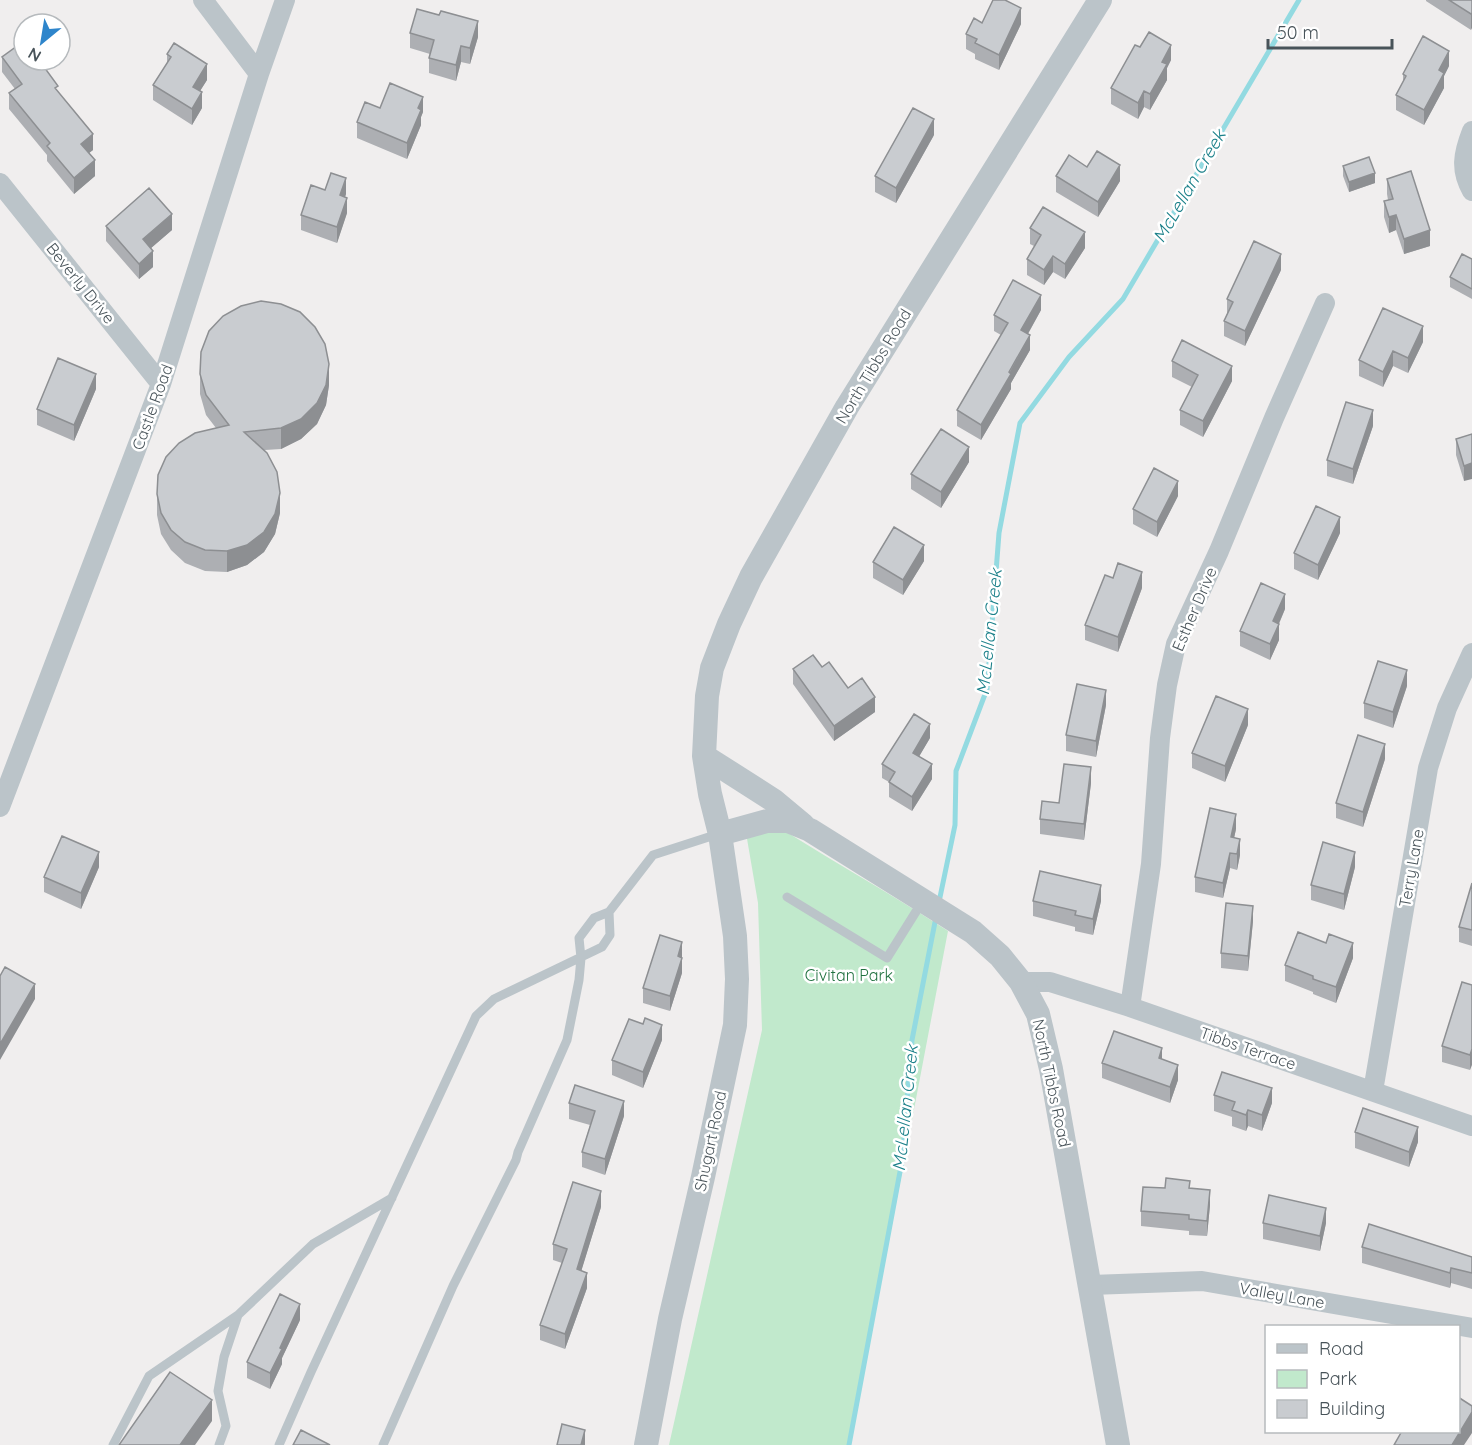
<svg xmlns="http://www.w3.org/2000/svg" width="1472" height="1445" font-family="Quicksand,sans-serif">
	<rect width="100%" height="100%" fill="#f0eeee"/>
	<path fill="#c1e9cc" d="M757,813C819,854 885,890 948,931L850,1445H669L762,1030L758,903L745,827Z"/>
	<g fill="none" stroke-linecap="round" stroke-linejoin="round">
		<path stroke="#93dae1" stroke-width="5" d="M939,902L955,825L956,771L987,689L999,533L1020,423L1069,357L1123,299L1299,0
			M849,1445L902,1161L912,1040L936,917"/>
		<path stroke="#bbc4c9" stroke-width="9" d="M787,897L887,958L922,902
			M113,1445L149,1376L238,1315L313,1244L392,1198
			M219,1445L226,1426L218,1391L224,1357L238,1315
			M279,1445L311,1372L476,1016L494,999L602,947L610,935L609,912
			M383,1445L453,1286L516,1160L518,1152L567,1040L579,980L581,958L579,938L594,918L609,912L653,855L718,834"/>
		<path stroke="#bbc4c9" stroke-width="20" d="M203,0L259,74
			M1472,131C1463,154 1460,170 1472,191
			M0,183L161,384
			M0,807L161,384L259,74L285,0
			M1021,982H1050L1130,1007L1472,1126
			M1130,1007L1151,864L1160,738L1167,685L1176,644L1219,551L1274,418L1325,303
			M1373,1091L1428,768L1447,708L1472,653
			M1091,1285L1202,1281L1472,1328"/>
		<path stroke="#bbc4c9" stroke-width="24" d="M704,756L773,800L803,825
			M720,834L767,821H788L810,830L973,932L1000,956L1021,982L1038,1014L1051,1069L1118,1445
			M646,1445L670,1319L703,1177L735,1025L737,979L735,936L720,834L710,794L704,756L707,696L712,668L729,624L751,577L847,407L1100,0"/>
	</g>
	<path fill="#adafb3" d="M1426,0H1472L1471,30L1426,1Z
		M982,23L1021,24L999,70L975,59V54L966,49V34Z
		M410,33L478,37L470,64L461,62L456,81L429,73V58L430,54L410,48Z
		M1140,47L1171,60L1167,68V80L1150,110L1144,107L1138,119L1111,104V88Z
		M167,54L207,80L200,91L202,108L192,125L153,100V85L167,63Z
		M2,57L58,92L93,150L89,153L95,176L74,194L47,161V155L9,109V93L15,89L2,72Z
		M1449,66L1444,76V88L1424,125L1396,110V95L1403,83V74Z
		M423,112L421,117V125L407,159L357,138V122Z
		M934,135L896,203L875,192V176Z
		M1343,166L1375,183L1349,192L1343,176Z
		M1087,167L1120,181L1098,217L1056,192V176Z
		M1387,179L1430,246L1404,254L1396,230L1389,233L1384,217V201L1388,200L1387,194Z
		M325,190L346,194L345,197L347,213L337,243L301,230V215Z
		M106,226L172,230L151,248L153,267L139,279L106,241Z
		M1030,228L1085,248L1065,279L1053,272L1044,285L1027,275V259L1034,246L1030,244Z
		M1472,259V299L1450,287V277Z
		M1281,270L1245,346L1224,336V321L1227,314V299Z
		M1041,310L1028,334L1030,350L1011,383V389L981,440L957,426V410L1001,335L994,331V315Z
		M1423,342L1408,373L1393,366L1383,387L1359,376V360Z
		M1172,361L1232,381L1203,437L1180,425V410L1192,387L1172,377Z
		M200,374L329,385L326,405L317,424L301,439L281,449L265,450L280,513L275,534L264,552L247,565L227,572L205,571L185,563L171,550L161,534L157,515V494L216,428L206,415L200,394Z
		M96,389L74,441L37,425V409Z
		M1373,426L1353,484L1327,476V460Z
		M1472,434L1464,481L1456,455V439Z
		M969,462L941,508L911,489V474Z
		M1178,496L1157,537L1133,524V509Z
		M1340,533L1318,580L1294,569V553Z
		M924,561L903,595L873,578V562Z
		M1142,588L1118,652L1085,640V625Z
		M1285,609L1279,624V640L1270,660L1240,646V631Z
		M822,667L875,712L834,741L793,684V669Z
		M1407,686L1393,728L1364,718V703Z
		M1106,705L1096,757L1066,751V735Z
		M1248,725L1225,782L1192,768V753Z
		M930,738L919,756L932,779L912,811L889,797V782L882,778V764Z
		M1385,759L1363,827L1336,818V803Z
		M1091,783L1084,840L1040,834V819L1059,803Z
		M1236,829L1234,838L1240,855L1237,870L1230,868L1223,898L1195,892V877Z
		M99,867L81,909L44,892V877Z
		M1355,867L1344,910L1311,900V885Z
		M1472,883V946L1459,942V927Z
		M1033,901H1101L1093,935L1075,931V927L1033,916Z
		M1253,921L1248,971L1221,968V953Z
		M682,942V973L670,1011L643,1003V988Z
		M1353,958L1336,1003L1313,994V992L1285,981V965Z
		M1472,985L1470,1070L1442,1062V1046Z
		M662,1040L643,1088L612,1075V1060Z
		M1162,1059L1178,1080L1170,1103L1102,1078V1063Z
		M1214,1095L1272,1103L1262,1131L1248,1126L1246,1131L1232,1126V1117L1214,1111Z
		M569,1103L624,1116L605,1175L582,1167V1152L590,1125L569,1119Z
		M1355,1132L1418,1142L1409,1167L1355,1148Z
		M1165,1188H1190L1210,1205L1207,1236L1189,1235V1231L1141,1226V1211Z
		M601,1207L581,1271L587,1288L565,1349L540,1340V1325L562,1263L553,1260V1244Z
		M1263,1223H1326L1320,1251L1263,1239Z
		M1362,1247L1472,1257V1289L1451,1283L1450,1288L1362,1263Z
		M300,1320L282,1358V1364L270,1389L247,1378V1362Z"/>
	<path fill="#8d8f92" d="M1021,8V24L999,70V55Z
		M1472,13V28L1471,30V14Z
		M478,21V37L470,64V48Z
		M1171,45V60L1167,68V80L1150,110V94L1162,62Z
		M461,46V62L456,81V65Z
		M1449,51V66L1444,76V88L1424,125V110L1439,70Z
		M207,64V80L193,102V87Z
		M1144,91V107L1138,119V103Z
		M202,92V108L192,125V109Z
		M423,97V112L421,117V125L407,159V143L418,108Z
		M934,119V135L896,203V188Z
		M93,134V150L81,159V144Z
		M95,160V176L74,194V178Z
		M1120,165V181L1098,217V202Z
		M1375,173V183L1349,192V182Z
		M346,178V194L340,211V195Z
		M347,198V213L337,243V227Z
		M172,214V230L143,255V239Z
		M1396,215V230L1389,233V217Z
		M1430,230V246L1404,254V239Z
		M1085,232V248L1065,279V264Z
		M153,251V267L139,279V264Z
		M1281,254V270L1245,346V331Z
		M1053,256V272L1044,285V270Z
		M1041,295V310L1021,346V330Z
		M1423,326V342L1408,373V358Z
		M1030,335V350L1011,383V389L981,440V425Z
		M1393,351V366L1383,387V372Z
		M329,364V385L326,405L317,424L301,439L281,449V428Z
		M1232,366V381L1203,437V421Z
		M96,374V389L74,441V425Z
		M1373,410V426L1353,484V469Z
		M969,447V462L941,508V492Z
		M1472,463V479L1464,481V466Z
		M1178,481V496L1157,537V522Z
		M280,493V513L275,534L264,552L247,565L227,572V551Z
		M1340,517V533L1318,580V565Z
		M924,545V561L903,595V580Z
		M1142,572V588L1118,652V637Z
		M1285,594V609L1273,637V621Z
		M1279,624V640L1270,660V644Z
		M1407,670V686L1393,728V712Z
		M1106,690V705L1096,757V741Z
		M875,697V712L834,741V726Z
		M1248,709V725L1225,782V766Z
		M930,724V738L913,767V753Z
		M1385,744V759L1363,827V812Z
		M932,764V779L912,811V797Z
		M1091,767V783L1084,840V824Z
		M1236,814V829L1231,852V837Z
		M1240,839V855L1237,870V854Z
		M99,852V867L81,909V893Z
		M1355,852V867L1344,910V894Z
		M1230,853V868L1223,898V883Z
		M1101,885V901L1093,935V919Z
		M1253,906V921L1248,971V956Z
		M682,942V973L670,1011V996L678,956Z
		M1353,943V958L1336,1003V987Z
		M35,984V999L0,1060V1044Z
		M662,1025V1040L643,1088V1072Z
		M1162,1048V1064L1159,1058Z
		M1472,1049V1065L1470,1070V1055Z
		M1178,1065V1080L1170,1103V1087Z
		M1272,1088V1103L1262,1131V1115Z
		M624,1101V1116L605,1175V1159Z
		M1248,1110V1126L1246,1131V1115Z
		M1418,1127V1142L1409,1167V1152Z
		M1210,1190V1205L1207,1236V1221Z
		M601,1191V1207L577,1285V1269Z
		M1326,1208V1223L1320,1251V1236Z
		M1451,1268V1283L1450,1288V1273Z
		M587,1273V1288L565,1349V1334Z
		M300,1304V1320L282,1358V1364L270,1389V1373L280,1348Z
		M212,1400V1421L195,1445H180Z
		M1472,1412V1433L1464,1445H1451Z
		M585,1430V1445H581Z"/>
	<path fill="#c9ccd0" stroke="#8d8f92" stroke-width="1.5" d="M993,0H1005L1021,8L999,55L975,43L977,39L966,34L974,18L982,23Z
		M1449,0H1472V13L1471,14Z
		M417,9L439,15L441,11L478,21L470,48L461,46L456,65L429,58L434,40L410,33Z
		M1149,32L1171,45L1162,62L1167,64L1150,94L1144,91L1138,103L1111,88L1135,45L1140,47Z
		M1423,36L1449,51L1439,70L1444,73L1424,110L1396,95L1406,76L1403,74Z
		M24,41V60H39L58,86L55,88L93,134L81,144L95,160L74,178L47,146L50,143L9,93L22,84L2,57Z
		M174,43L207,64L193,87L202,92L192,109L153,85L171,57L167,54Z
		M390,83L423,97L418,108L421,110L407,143L357,122L365,102L380,108Z
		M913,108L934,119L896,188L875,176Z
		M1097,151L1120,165L1098,202L1056,176L1069,155L1087,167Z
		M1369,157L1375,173L1349,182L1343,166Z
		M1411,171L1430,230L1404,239L1396,215L1389,217L1384,201L1393,199L1387,179Z
		M331,173L346,178L340,195L347,198L337,227L301,215L311,185L325,190Z
		M149,188L172,214L143,239L153,251L139,264L106,226Z
		M1043,207L1085,232L1065,264L1053,256L1044,270L1027,259L1041,235L1030,228Z
		M1254,241L1281,254L1245,331L1224,321L1233,302L1227,299Z
		M1462,254L1472,259V289L1450,277Z
		M1013,280L1041,295L1021,330L1030,335L1009,372L1011,374L981,425L957,410L1008,323L994,315Z
		M261,301L281,304L300,312L315,327L325,344L329,364L326,385L317,403L301,419L281,428L244,432L267,453L277,472L280,493L275,514L264,532L247,545L227,551L205,550L185,542L171,530L161,513L157,494L158,475L166,457L179,443L195,433L229,425L206,395L200,374L201,352L209,331L223,316L241,306Z
		M1383,308L1423,326L1408,358L1393,351L1383,372L1359,360Z
		M1182,340L1232,366L1203,421L1180,410L1198,375L1172,361Z
		M58,358L96,374L74,425L37,409Z
		M1346,402L1373,410L1353,469L1327,460Z
		M941,429L969,447L941,492L911,474Z
		M1472,434V463L1464,466L1456,439Z
		M1154,468L1178,481L1157,522L1133,509Z
		M1316,506L1340,517L1318,565L1294,553Z
		M894,527L924,545L903,580L873,562Z
		M1118,563L1142,572L1118,637L1085,625L1105,575L1113,578Z
		M1261,583L1285,594L1273,621L1279,624L1270,644L1240,631Z
		M813,655L822,667L829,662L848,688L862,678L875,697L834,726L793,669Z
		M1378,661L1407,670L1393,712L1364,703Z
		M1077,684L1106,690L1096,741L1066,735Z
		M1216,696L1248,709L1225,766L1192,753Z
		M914,714L930,724L913,753L932,764L912,797L889,782L895,772L882,764Z
		M1358,735L1385,744L1363,812L1336,803Z
		M1064,764L1091,767L1084,824L1040,819L1042,801L1059,803Z
		M1210,808L1236,814L1231,837L1240,839L1237,854L1230,853L1223,883L1195,877Z
		M62,836L99,852L81,893L44,877Z
		M1323,842L1355,852L1344,894L1311,885Z
		M1040,871L1101,885L1093,919L1075,915L1076,911L1033,901Z
		M1472,883V930L1459,927Z
		M1226,903L1253,906L1248,956L1221,953Z
		M1298,932L1326,943L1329,934L1353,943L1336,987L1313,979V976L1285,965Z
		M660,935L682,942L678,956L682,958L670,996L643,988Z
		M5,967L35,984L0,1044V976Z
		M1462,982L1472,985V1049L1470,1055L1442,1046Z
		M645,1018L662,1025L643,1072L612,1060L629,1019L643,1024Z
		M1114,1031L1162,1048L1159,1058L1178,1065L1170,1087L1102,1063Z
		M1222,1072L1272,1088L1262,1115L1248,1110L1246,1115L1232,1110L1235,1102L1214,1095Z
		M575,1085L624,1101L605,1159L582,1152L595,1111L569,1103Z
		M1363,1108L1418,1127L1409,1152L1355,1132Z
		M1166,1178L1190,1181L1189,1188L1210,1190L1207,1221L1189,1219V1215L1141,1211L1143,1187L1165,1188Z
		M573,1182L601,1191L577,1269L587,1273L565,1334L540,1325L567,1249L553,1244Z
		M1269,1195L1326,1208L1320,1236L1263,1223Z
		M1369,1224L1472,1257V1273L1451,1268L1450,1273L1362,1247Z
		M280,1294L300,1304L280,1348L282,1349L270,1373L247,1362Z
		M170,1372L212,1400L180,1445H119Z
		M1458,1397L1472,1406V1412L1452,1445H1394L1402,1431H1458Z
		M562,1424L585,1430L581,1445H557Z
		M301,1430L330,1445H293Z"/>
	<g text-anchor="middle" dominant-baseline="central" stroke-width="5" stroke-linejoin="round" paint-order="stroke">
		<g font-size="16" fill="#485359" stroke="#fff">
			<text transform="translate(81 283) rotate(51)">Beverly Drive</text>
			<text transform="translate(873 366) rotate(-59)">North Tibbs Road</text>
			<text transform="translate(152 407) rotate(-70)">Castle Road</text>
			<text transform="translate(1194 609) rotate(-67)">Esther Drive</text>
			<text transform="translate(1411 868) rotate(-80)">Terry Lane</text>
			<text transform="translate(1248 1048) rotate(19)">Tibbs Terrace</text>
			<text transform="translate(1052 1083) rotate(78)">North Tibbs Road</text>
			<text transform="translate(710 1141) rotate(-78)">Shugart Road</text>
			<text transform="translate(1282 1295) rotate(10)">Valley Lane</text>
		</g>
		<g font-size="16" fill="#217240" stroke="#fff">
			<text x="849" y="975">Civitan Park</text>
		</g>
		<g font-size="18" font-style="italic" fill="#1c818a" stroke="#fff">
			<text transform="translate(1189 186) rotate(-60)">McLellan Creek</text>
			<text transform="translate(989 632) rotate(-84)">McLellan Creek</text>
			<text transform="translate(905 1108) rotate(-84)">McLellan Creek</text>
		</g>
	</g>
	<rect x="1265" y="1325" width="195" height="108" fill="#ffffff" stroke="#b6babd" stroke-width="1.5"/>
	<rect x="1277" y="1344" width="30" height="9" fill="#bbc4c9" stroke="#b6babd" stroke-width="1.5"/>
	<text x="1319" y="1355" font-size="18" fill="#485359">Road</text>
	<rect x="1277" y="1370" width="30" height="18" fill="#c1e9cc" stroke="#b6babd" stroke-width="1.5"/>
	<text x="1319" y="1385" font-size="18" fill="#485359">Park</text>
	<rect x="1277" y="1400" width="30" height="18" fill="#c9ccd0" stroke="#b6babd" stroke-width="1.5"/>
	<text x="1319" y="1415" font-size="18" fill="#485359">Building</text>
	<g transform="translate(42 42) rotate(210)"><circle r="28" fill="#ffffff" stroke="#b6babd" stroke-width="1.5"/>
	<path d="M0-4.5L10 22L0 15L-10 22Z" fill="#2e85cb"/>
	<text y="-9" font-size="16" font-weight="bold" text-anchor="middle" fill="#485359">N</text>
	</g>
	<path d="M1268 39v9h124v-9" fill="none" stroke="#485359" stroke-width="3"/>
	<text x="1277" y="39" font-size="18" fill="#485359" stroke="#ffffff" stroke-width="4.5" paint-order="stroke">50 m</text>
</svg>
